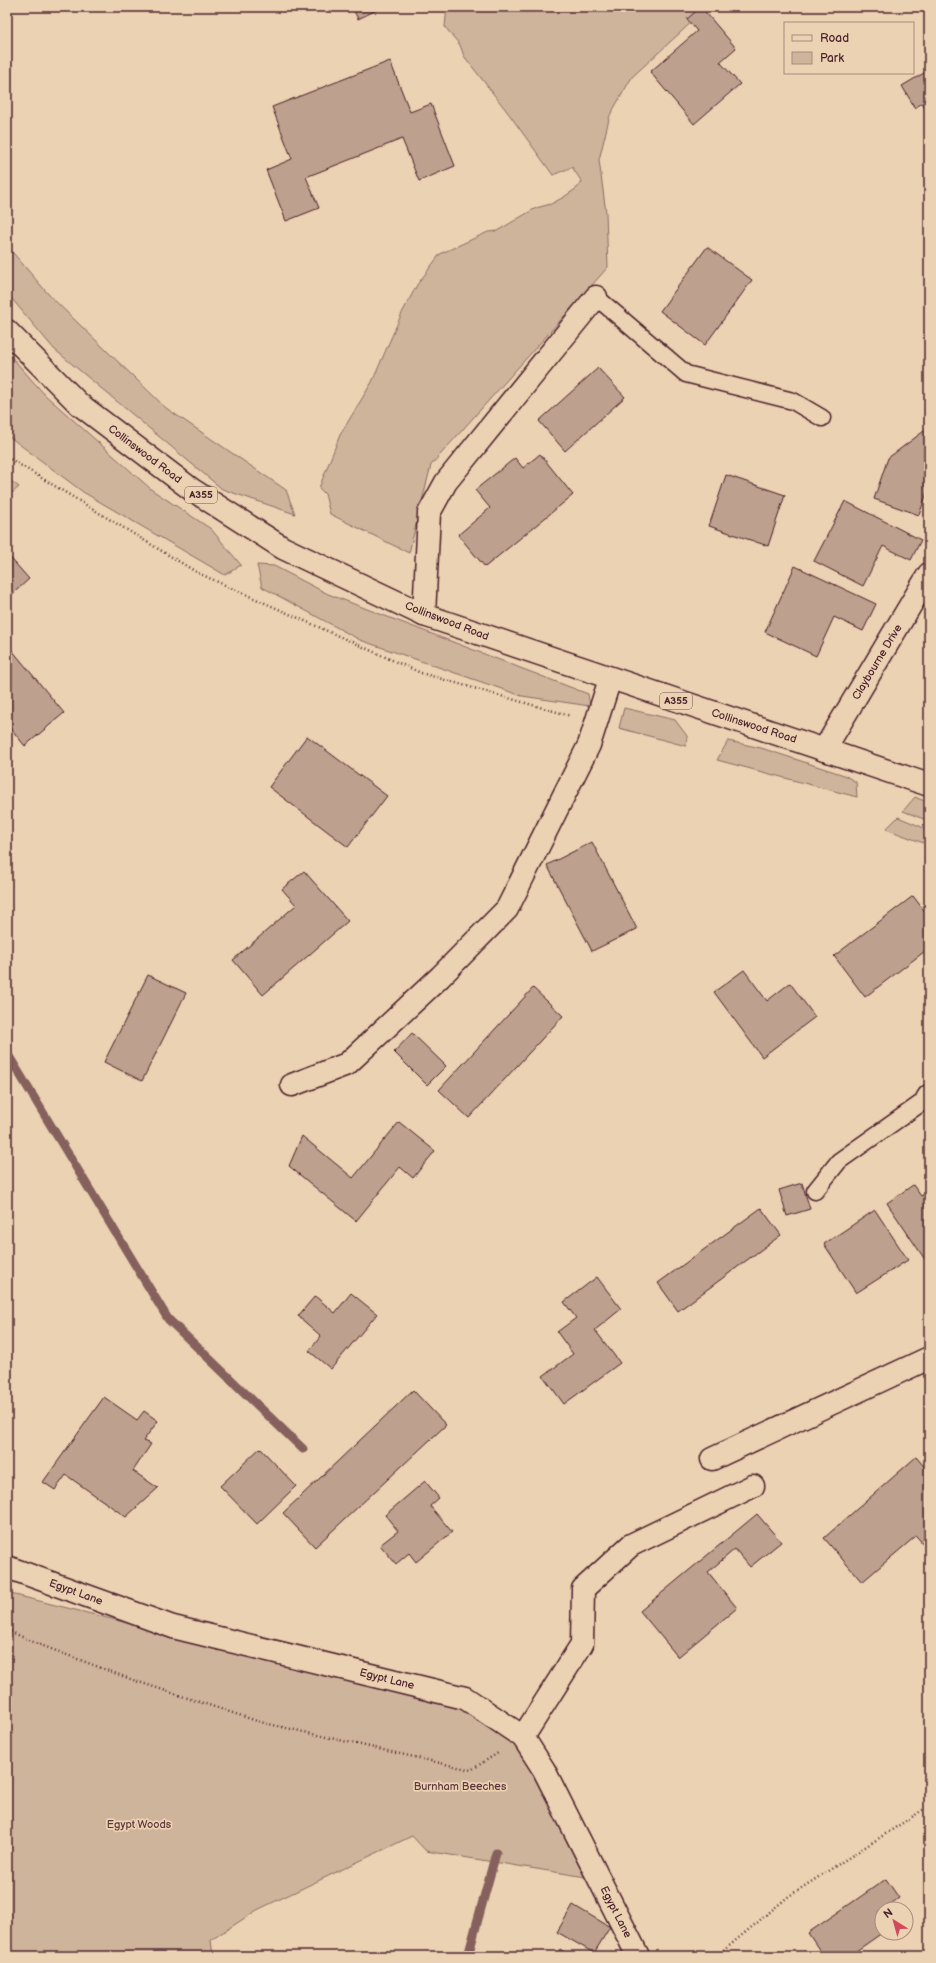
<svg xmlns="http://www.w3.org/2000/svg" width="936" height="1963" font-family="'Balsamiq Sans',sans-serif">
	<rect width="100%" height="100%" fill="#ead2b2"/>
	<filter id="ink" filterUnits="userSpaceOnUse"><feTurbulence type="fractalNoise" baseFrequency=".025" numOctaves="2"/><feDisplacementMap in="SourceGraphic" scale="8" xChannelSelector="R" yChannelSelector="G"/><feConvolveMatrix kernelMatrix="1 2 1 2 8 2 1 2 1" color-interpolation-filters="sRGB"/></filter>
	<g filter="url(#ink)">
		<path fill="#cfb49c" stroke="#8c6a64" d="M447,7H708L632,77L610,115L599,160L606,213L608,267L431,465L409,553L330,514L325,494L319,488L340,435L372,382L402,313L417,285L440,254L488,232L497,231L536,208L551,204L564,197L577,188L582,182L572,167L553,175L509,114L464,56L460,45L445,27Z
			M7,246L50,296L166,408L286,490L295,514L222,489L54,349L7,293Z
			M7,352L45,395L152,490L211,529L241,565L225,575L83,492L7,435Z
			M7,478L19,487L7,497Z
			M257,565L274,566L328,594L588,694L590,706L522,696L360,640L262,587Z
			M624,708L675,720L687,736L686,746L619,728Z
			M728,741L761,748L844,775L856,782L857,797L717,760Z
			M915,797L929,803V821L903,811Z
			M898,817L929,830V845L886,829Z
			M7,1593L469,1708L514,1740L536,1772L592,1878L426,1851L412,1836L257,1910L211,1940L213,1956H7Z"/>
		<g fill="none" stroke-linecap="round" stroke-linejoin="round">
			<path stroke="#85615d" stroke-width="9" d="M7,1053L168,1319L303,1449
				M468,1956L496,1853"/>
		</g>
		<path fill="#bda08d" stroke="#4a1f2b" d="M352,7H383L358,19Z
			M701,7L736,48L720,62L740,84L694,124L650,72L697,31L687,19Z
			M390,61L410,112L431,104L455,166L419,181L402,139L306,177L319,208L286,221L266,170L292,159L272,107Z
			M929,70V115L922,103L915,108L902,86Z
			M707,247L752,280L705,345L660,311Z
			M598,368L625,397L565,451L539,421Z
			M928,428L929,487L919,515L874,499L888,458Z
			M540,454L573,495L485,567L458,535L490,508L475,490L515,458L523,468Z
			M726,475L785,495L768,546L709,526Z
			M845,501L921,540L911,560L883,546L863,586L814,561Z
			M7,554L29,579L7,599Z
			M795,566L876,604L863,631L834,617L816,656L765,632Z
			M7,644L64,713L25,746L7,724Z
			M307,736L387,796L348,847L269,787Z
			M592,842L637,929L592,951L547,865Z
			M304,871L348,921L263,995L233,960L296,905L282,889Z
			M913,896L929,917V948L865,997L834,956Z
			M744,970L767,1001L790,983L815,1017L762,1057L714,992Z
			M148,975L186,993L142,1081L104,1062Z
			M533,988L563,1016L469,1118L439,1090Z
			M412,1033L446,1066L427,1085L394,1052Z
			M399,1122L435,1151L413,1178L400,1167L356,1221L289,1166L302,1136L353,1178Z
			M802,1183L810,1209L787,1216L779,1190Z
			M913,1185L921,1196L929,1191L928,1264L887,1203Z
			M761,1208L781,1235L678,1311L658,1283Z
			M875,1210L908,1260L856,1293L824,1244Z
			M597,1277L621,1309L595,1330L620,1363L564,1404L543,1376L573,1354L557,1332L576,1318L564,1302Z
			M351,1293L377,1314L331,1369L309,1351L321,1336L298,1316L315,1296L335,1313Z
			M413,1390L446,1425L315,1547L283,1513Z
			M104,1397L137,1420L144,1411L158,1421L143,1441L151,1444L133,1471L158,1488L126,1517L66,1475L55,1490L43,1482Z
			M260,1448L296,1486L257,1524L220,1486Z
			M916,1457L929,1472V1550L916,1536L862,1582L824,1538Z
			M425,1481L439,1498L430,1506L452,1532L416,1562L409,1553L396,1564L380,1545L398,1531L385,1515Z
			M757,1514L781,1542L750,1567L735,1549L708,1572L737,1608L678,1657L640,1611Z
			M886,1879L899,1898L878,1913L882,1918V1933L849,1956H812L820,1951L808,1933Z
			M573,1905L610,1927L594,1953L557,1932Z
			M560,1949L570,1956H556Z"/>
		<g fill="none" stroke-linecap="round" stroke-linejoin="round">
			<g stroke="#4a1f2b" stroke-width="19">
				<path id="service" d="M596,297L686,374L793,401L822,418
					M815,1191L839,1161L927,1099"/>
			</g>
			<g stroke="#4a1f2b" stroke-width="25">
				<path id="minor" d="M424,615L429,513L446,482L596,297
					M824,750L929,574
					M292,1085L347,1064L440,977L507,909L589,745L610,679
					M927,1099L929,1096
					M712,1459L929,1358
					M7,1567L173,1627L465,1698L523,1737L544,1770L638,1956
					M523,1737L582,1644L583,1589L631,1545L753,1486"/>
			</g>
			<g stroke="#4a1f2b" stroke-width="25">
				<path id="primary" d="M7,331L79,404L191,489L283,548L424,615L929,785"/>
			</g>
			<path stroke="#4a1f2b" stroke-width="2.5" stroke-dasharray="1 3" stroke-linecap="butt" d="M7,457L198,573L421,673L571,716
				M7,1630L38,1644L133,1680L260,1722L471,1770L498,1753
				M717,1956L789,1896L929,1806"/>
			<use href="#service" stroke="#ead2b2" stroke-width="16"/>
			<use href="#minor" stroke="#ead2b2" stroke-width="22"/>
			<use href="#primary" stroke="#ead2b2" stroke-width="22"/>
		</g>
	</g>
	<g text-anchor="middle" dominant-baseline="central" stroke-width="3.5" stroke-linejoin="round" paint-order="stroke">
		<g fill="#ead2b2" stroke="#7a5554" stroke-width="1">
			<rect x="185" y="487" width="32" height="16" rx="3"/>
			<rect x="660" y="693" width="32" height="16" rx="3"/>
		</g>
		<g font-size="10" font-weight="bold" fill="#4a1f2b">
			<text x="201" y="495">A355</text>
			<text x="676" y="701">A355</text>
		</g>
		<g font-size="11" fill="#4a1f2b" stroke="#ead2b2">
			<text transform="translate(145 454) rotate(37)">Collinswood Road</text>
			<text transform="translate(447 621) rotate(21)">Collinswood Road</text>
			<text transform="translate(877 662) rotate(-59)">Claybourne Drive</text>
			<text transform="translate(754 726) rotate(18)">Collinswood Road</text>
			<text transform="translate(76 1592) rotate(20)">Egypt Lane</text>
			<text transform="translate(387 1679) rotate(14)">Egypt Lane</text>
			<text transform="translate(616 1912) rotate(63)">Egypt Lane</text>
		</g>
		<g font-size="11" fill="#5e353c" stroke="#ead2b2">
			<text x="460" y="1786">Burnham Beeches</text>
			<text x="139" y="1824">Egypt Woods</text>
		</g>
	</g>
	<rect width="936" height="1963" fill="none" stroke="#ead2b2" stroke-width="24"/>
	<rect x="12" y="12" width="912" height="1939" fill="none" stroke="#4a1f2b" stroke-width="1.5" filter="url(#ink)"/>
	<rect x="784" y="22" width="130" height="52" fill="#ead2b2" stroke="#aa8a7c"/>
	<rect x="792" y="35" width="20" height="6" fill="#ead2b2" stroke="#aa8a7c"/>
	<text x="820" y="42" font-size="12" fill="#4a1f2b">Road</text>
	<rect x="792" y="52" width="20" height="12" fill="#cfb49c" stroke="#aa8a7c"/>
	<text x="820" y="62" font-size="12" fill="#4a1f2b">Park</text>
	<g transform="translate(894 1921) rotate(323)"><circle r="19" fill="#ead2b2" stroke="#aa8a7c"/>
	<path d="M0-3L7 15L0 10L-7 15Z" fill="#d1495b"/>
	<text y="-6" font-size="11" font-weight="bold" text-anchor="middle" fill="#4a1f2b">N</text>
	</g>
</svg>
